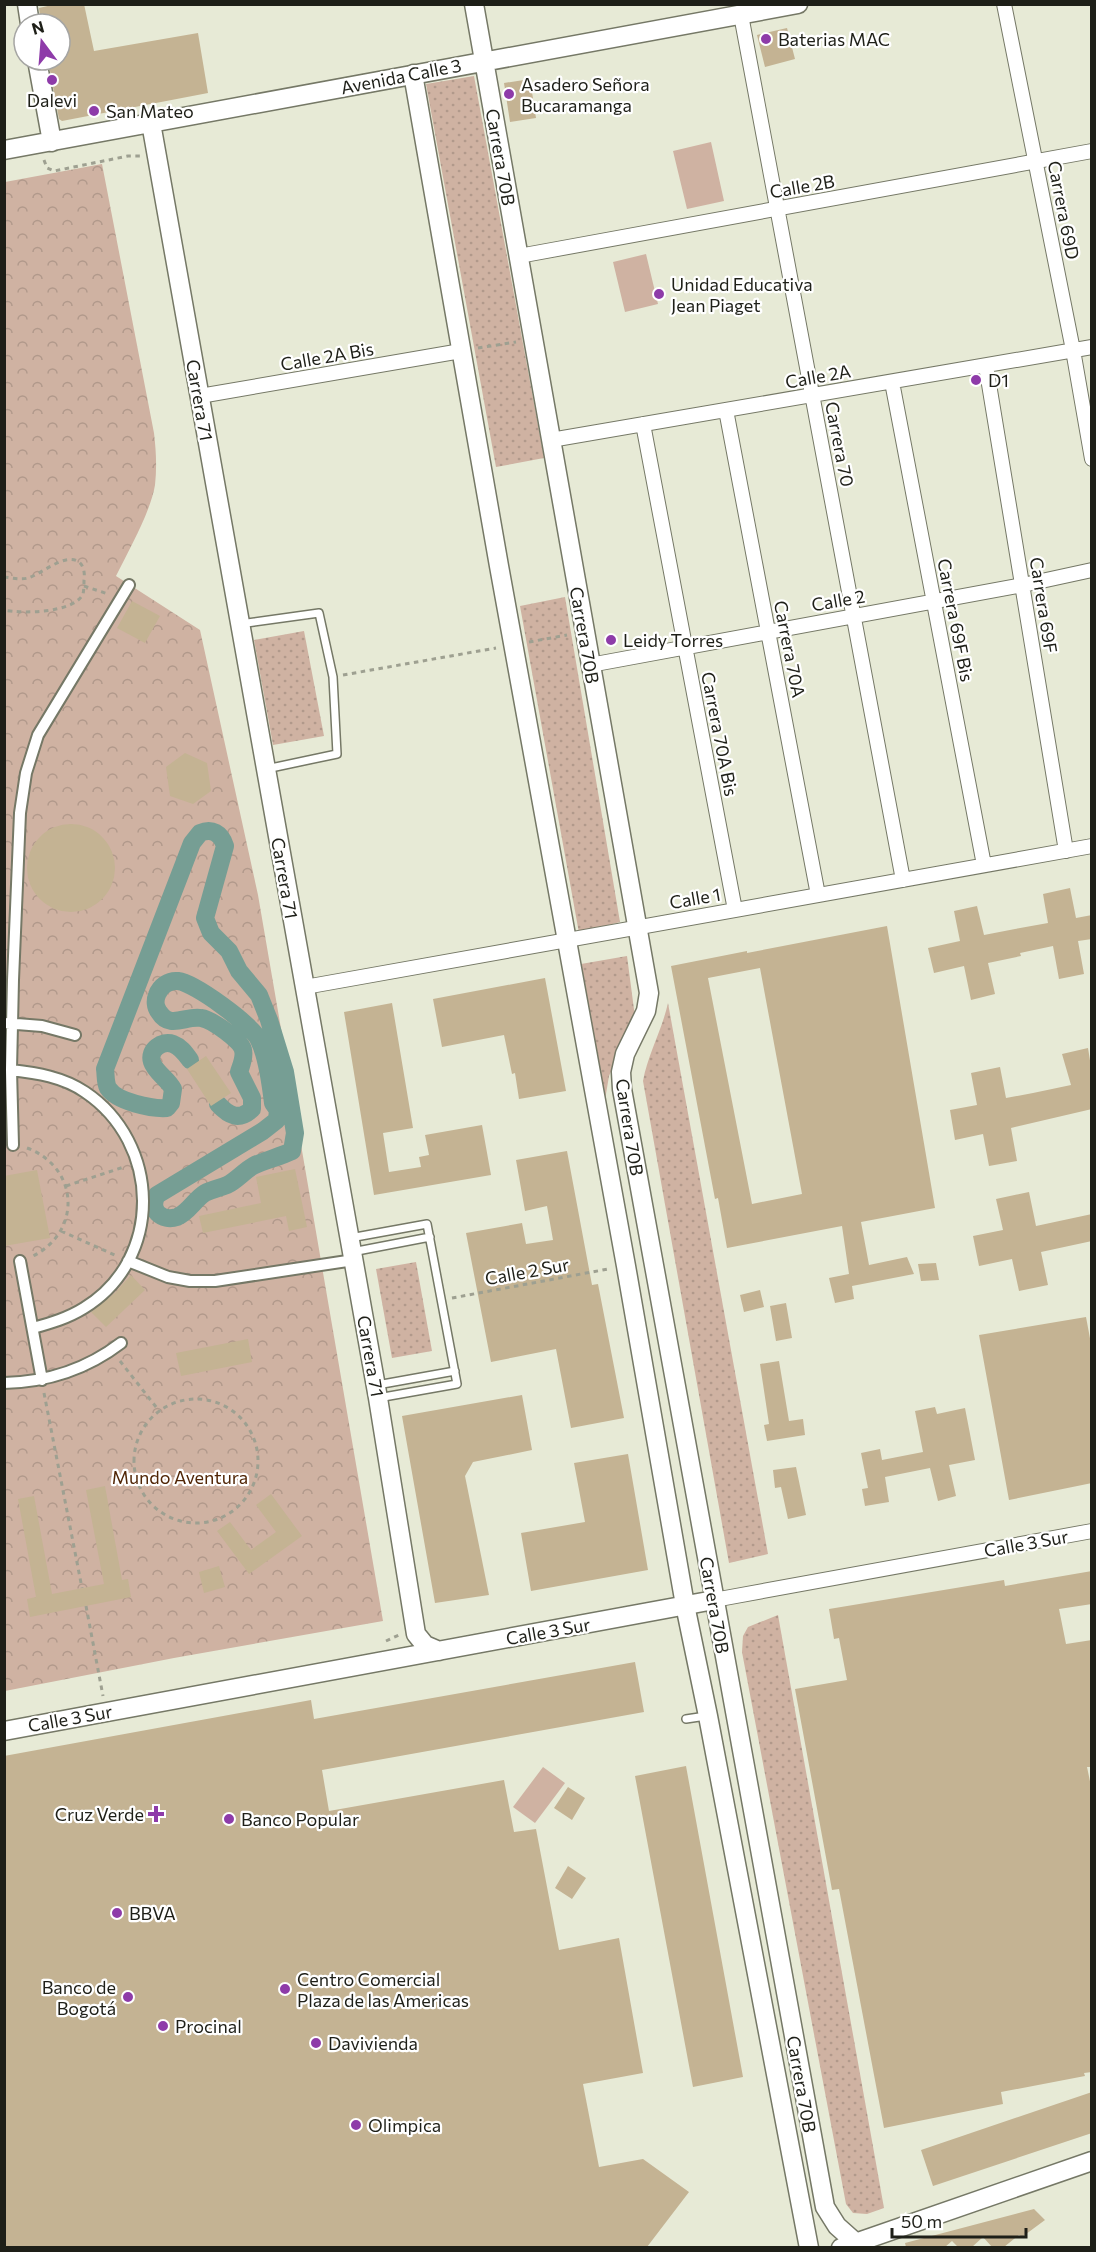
<svg xmlns="http://www.w3.org/2000/svg" width="1096" height="2252" font-family="Commissioner,sans-serif">
	<defs>
		<pattern id="grass-dots" width="8" height="8" patternUnits="userSpaceOnUse" patternTransform="scale(1.5)"><rect width="8" height="8" fill="#cfb2a2"/><path d="M2 2h.1M6 6h.1" fill="none" stroke="#b1998b" stroke-width="1.8" stroke-linecap="round"/></pattern>
		<pattern id="park-crowns" width="20" height="18" patternUnits="userSpaceOnUse" patternTransform="scale(1.5)"><rect width="20" height="18" fill="#cfb2a2"/><path d="M2 6a3 3 0 1 1 6 0M12 15a3 3 0 1 1 6 0" fill="none" stroke="#b1998b"/></pattern>
	</defs>
	<rect width="100%" height="100%" fill="#e7ead6"/>
	<path fill="url(#grass-dots)" d="M474,76L544,458L496,467L426,84Z
		M565,597L620,922L579,933L520,606Z
		M304,631L324,736L273,745L254,640Z
		M627,956L635,1017L609,1076L605,1100L581,964Z
		M668,1003L768,1554L729,1563L643,1081C648,1054 662,1030 668,1003Z
		M416,1262L432,1351L392,1358L376,1269Z
		M778,1615L884,2208L867,2214L853,2213L846,2204L742,1652L743,1636L748,1627Z"/>
	<path fill="url(#park-crowns)" d="M102,164L154,433C156,450 157,467 155,485C151,511 128,552 116,576L200,630L258,895L383,1621L174,1658L5,1691V182Z"/>
	<path fill="#cfb2a2" d="M711,142L724,201L687,209L673,151Z
		M646,254L658,304L625,312L613,262Z
		M543,1767L565,1783L535,1823L513,1807Z"/>
	<g fill="none" stroke-linecap="round" stroke-linejoin="round">
		<path stroke="#769e94" stroke-width="18" d="M190,1060C185,1053 181,1047 173,1044C162,1040 148,1050 152,1062C155,1072 168,1079 173,1089L171,1103L167,1108C152,1109 117,1102 108,1088C105,1082 106,1075 105,1069L192,843L200,833C212,828 221,833 225,846L205,918L211,933L229,951L239,971L259,995L269,1020L285,1072L295,1133L292,1151C279,1157 265,1160 253,1166C244,1171 237,1180 227,1185C220,1188 212,1189 205,1193C195,1199 188,1213 177,1217C162,1222 148,1210 157,1195L263,1131L277,1120L278,1110L273,1103C271,1086 266,1054 259,1040C252,1025 195,983 178,981C169,980 160,986 157,995C155,1000 155,1007 159,1012C170,1030 186,1015 201,1018C211,1019 242,1041 243,1050C245,1057 241,1066 239,1072L252,1098V1109C239,1121 229,1116 218,1104"/>
	</g>
	<path fill="#c4b393" fill-rule="evenodd" d="M56,4H84L94,51L198,33L208,93L62,121L59,119L48,60H60V24H41L39,8Z
		M787,28L795,59L765,67L757,35Z
		M530,79L536,118L510,122L504,83Z
		M132,601L160,616L145,643L117,628Z
		M185,753L207,763L211,791L193,804L170,796L166,767Z
		M27 868a44 44 0 1 1 88 0a44 44 0 1 1-88 0Z
		M1070,888L1076,918L1092,915V939L1078,941L1084,974L1059,979L1053,946L1020,953L1021,956L988,963L995,994L971,1000L964,966L934,973L928,948L960,941L954,911L977,906L984,935L1015,929L1048,923L1043,894Z
		M887,926L935,1208L861,1222L869,1265L907,1257L914,1274L852,1286L854,1299L835,1303L829,1278L849,1274L842,1226L727,1248L718,1198L715,1199L671,966L747,951V953ZM760,968L802,1194L752,1204L708,978Z
		M545,978L566,1091L519,1099L515,1073L512,1074L504,1035L442,1047L433,999Z
		M392,1003L413,1128L383,1133L389,1172L421,1167L419,1157L429,1155L425,1135L482,1125L491,1175L374,1195L344,1012Z
		M1088,1048L1092,1073V1109L1011,1128L1017,1161L989,1166L983,1134L955,1140L950,1110L977,1105L971,1073L1000,1067L1006,1098L1033,1093L1071,1085L1062,1054Z
		M206,1056L231,1093L211,1106L187,1069Z
		M567,1151L592,1285L598,1284L624,1418L571,1428L556,1349L491,1362L466,1233L522,1223L526,1244L553,1240L547,1206L525,1211L516,1160Z
		M295,1169L307,1227L289,1231L286,1216L203,1233L199,1216L261,1203L256,1177Z
		M37,1170L50,1238L4,1246V1176Z
		M1029,1192L1036,1226L1092,1214V1241L1041,1252L1048,1285L1019,1291L1012,1259L979,1266L973,1236L1003,1230L996,1199Z
		M936,1263L939,1280L921,1281L918,1264Z
		M131,1275L145,1290L106,1327L91,1312L115,1293Z
		M760,1290L764,1307L744,1312L740,1295Z
		M786,1303L792,1338L776,1341L770,1306Z
		M1086,1317L1092,1349V1483L1009,1500L979,1335Z
		M248,1339L252,1362L181,1376L176,1353Z
		M779,1361L789,1421L803,1419L805,1435L767,1441L764,1425L769,1424L760,1364Z
		M522,1395L532,1450L473,1462L465,1476L489,1595L435,1603L402,1416Z
		M935,1407L937,1414L965,1408L975,1460L949,1465L956,1496L938,1501L930,1468L885,1477L889,1502L865,1506L862,1489L868,1488L861,1453L880,1449L882,1460L923,1452L915,1411Z
		M628,1454L648,1570L531,1591L521,1533L585,1522L574,1463Z
		M796,1467L806,1515L788,1519L781,1487L775,1488L773,1470Z
		M105,1486L122,1580L128,1579L131,1597L30,1617L27,1599L36,1597L18,1499L34,1496L52,1594L104,1584L86,1490Z
		M271,1494L302,1536L249,1574L217,1531L230,1522L251,1550L276,1532L256,1505Z
		M219,1566L225,1587L204,1593L199,1572Z
		M1092,1571V1604L1059,1609L1066,1644L1092,1640V1767H1087L1092,1791V2072L1084,2073L1085,2076L1001,2092L1003,2104L884,2128L839,1889L832,1890L795,1689L847,1680L839,1638L834,1639L829,1609L1004,1580L1005,1586Z
		M635,1662L644,1712L322,1770L329,1811L504,1780L514,1832L536,1829L559,1950L619,1938L643,2073L583,2084L599,2167L643,2159L689,2192L647,2247H4V1756L311,1700L314,1719Z
		M686,1766L743,2077L693,2087L635,1776Z
		M568,1787L585,1798L572,1820L554,1808Z
		M568,1866L586,1878L572,1899L555,1888Z
		M1092,2092V2133L933,2186L921,2150Z
		M1034,2209L1045,2220L1022,2237L1019,2235L1004,2247H992L983,2237L972,2247H958L952,2241L945,2247H906L905,2243Z"/>
	<g fill="none" stroke-linecap="round" stroke-linejoin="round">
		<g stroke="#757866" stroke-width="10">
			<path id="service" d="M240,624L319,613L333,677L337,754L266,769
				M350,1238L427,1224L457,1384L378,1398
				M352,1252L430,1237
				M377,1385L455,1371
				M686,1719L706,1716"/>
		</g>
		<g stroke="#757866" stroke-width="14">
			<path id="pedestrian" d="M4,1023L42,1026L75,1035
				M11,1070C37,1073 63,1077 85,1092C161,1143 164,1259 84,1308C68,1318 51,1323 33,1328
				M13,1145L11,1070L13,980L20,813L26,773L38,735L129,585
				M20,1261L42,1380
				M128,1261L168,1277L190,1281H215L354,1260
				M4,1383C48,1382 87,1369 121,1343"/>
		</g>
		<g stroke="#757866" stroke-width="16">
			<path id="minor" d="M1004,4L1073,350L1092,459
				M741,15L903,880
				M519,256L1092,151
				M986,366L1066,851
				M892,382L984,865
				M200,396L461,351
				M726,410L818,895
				M643,424L735,910
				M551,440L1092,347
				M590,665L1023,585L1092,570
				M305,987L1092,846
				M714,1600L1092,1531"/>
		</g>
		<g stroke="#757866" stroke-width="21">
			<path id="tertiary" d="M27,4L30,24
				M474,4L649,993L646,1011L625,1054L621,1072L622,1089L825,2207L837,2226L855,2242
				M37,60L52,142
				M413,74L499,566L626,1266L685,1605L708,1716L809,2248
				M151,123L378,1398L416,1634L425,1645L439,1651
				M4,150L798,4
				M4,1731L714,1600
				M841,2248L1092,2161"/>
		</g>
		<path stroke="#9ea091" stroke-width="3" stroke-dasharray="4.5 4.5" stroke-linecap="butt" d="M44,160L47,168L54,171L128,156H140
			M478,348L516,342
			M4,577C12,578 21,580 28,578C42,574 65,552 79,562C84,566 85,574 84,580C84,583 84,590 83,594C74,613 22,614 4,610
			M84,586L108,594
			M529,642L567,635
			M343,675L496,648
			M27,1148C80,1168 82,1233 31,1257
			M66,1186L124,1167
			M61,1231L117,1256
			M452,1298L608,1269
			M120,1361L160,1412
			M44,1393L82,1588
			M134 1461a62 62 0 1 1 124 0a62 62 0 1 1-124 0Z
			M86,1606L103,1696
			M386,1641L399,1635"/>
		<use href="#service" stroke="#fff" stroke-width="7"/>
		<use href="#pedestrian" stroke="#fff" stroke-width="10"/>
		<use href="#minor" stroke="#fff" stroke-width="14"/>
		<use href="#tertiary" stroke="#fff" stroke-width="18"/>
	</g>
	<g fill="#8e3ba9" stroke="#fff" stroke-width="2">
		<circle cx="766" cy="39" r="6"/>
		<circle cx="52" cy="80" r="6"/>
		<circle cx="509" cy="94" r="6"/>
		<circle cx="94" cy="111" r="6"/>
		<circle cx="659" cy="294" r="6"/>
		<circle cx="976" cy="380" r="6"/>
		<circle cx="611" cy="640" r="6"/>
		<path d="M153 1805h6v6h6v6h-6v6h-6v-6h-6v-6h6z"/>
		<circle cx="229" cy="1819" r="6"/>
		<circle cx="117" cy="1913" r="6"/>
		<circle cx="285" cy="1989" r="6"/>
		<circle cx="128" cy="1997" r="6"/>
		<circle cx="163" cy="2026" r="6"/>
		<circle cx="316" cy="2043" r="6"/>
		<circle cx="356" cy="2125" r="6"/>
	</g>
	<g text-anchor="middle" dominant-baseline="central" stroke-width="4.5" stroke-linejoin="round" paint-order="stroke">
		<g font-size="18" fill="#1e1f18" stroke="#fff" text-anchor="start">
			<text x="778" y="39">Baterias MAC</text>
			<text x="521" y="84">Asadero Señora<tspan x="521" dy="21">Bucaramanga</tspan></text>
			<text x="52" y="100" text-anchor="middle">Dalevi</text>
			<text x="106" y="111">San Mateo</text>
			<text x="671" y="284">Unidad Educativa<tspan x="671" dy="21">Jean Piaget</tspan></text>
			<text x="988" y="380">D1</text>
			<text x="623" y="640">Leidy Torres</text>
			<text x="144" y="1814" text-anchor="end">Cruz Verde</text>
			<text x="241" y="1819">Banco Popular</text>
			<text x="129" y="1913">BBVA</text>
			<text x="297" y="1979">Centro Comercial<tspan x="297" dy="21">Plaza de las Americas</tspan></text>
			<text x="116" y="1987" text-anchor="end">Banco de<tspan x="116" dy="21">Bogotá</tspan></text>
			<text x="175" y="2026">Procinal</text>
			<text x="328" y="2043">Davivienda</text>
			<text x="368" y="2125">Olimpica</text>
		</g>
		<g font-size="18" fill="#1e1f18" stroke="#fff">
			<text transform="translate(401 76) rotate(-11)">Avenida Calle 3</text>
			<text transform="translate(501 157) rotate(80)">Carrera 70B</text>
			<text transform="translate(802 186) rotate(-10)">Calle 2B</text>
			<text transform="translate(1064 210) rotate(79)">Carrera 69D</text>
			<text transform="translate(327 356) rotate(-10)">Calle 2A Bis</text>
			<text transform="translate(818 376) rotate(-10)">Calle 2A</text>
			<text transform="translate(200 400) rotate(80)">Carrera 71</text>
			<text transform="translate(840 444) rotate(79)">Carrera 70</text>
			<text transform="translate(838 600) rotate(-10)">Calle 2</text>
			<text transform="translate(1044 605) rotate(81)">Carrera 69F</text>
			<text transform="translate(956 620) rotate(79)">Carrera 69F Bis</text>
			<text transform="translate(585 635) rotate(80)">Carrera 70B</text>
			<text transform="translate(790 649) rotate(79)">Carrera 70A</text>
			<text transform="translate(720 734) rotate(79)">Carrera 70A Bis</text>
			<text transform="translate(285 878) rotate(80)">Carrera 71</text>
			<text transform="translate(695 898) rotate(-10)">Calle 1</text>
			<text transform="translate(630 1127) rotate(81)">Carrera 70B</text>
			<text transform="translate(527 1271) rotate(-10)">Calle 2 Sur</text>
			<text transform="translate(371 1356) rotate(80)">Carrera 71</text>
			<text transform="translate(1026 1543) rotate(-10)">Calle 3 Sur</text>
			<text transform="translate(715 1605) rotate(80)">Carrera 70B</text>
			<text transform="translate(548 1631) rotate(-10)">Calle 3 Sur</text>
			<text transform="translate(70 1718) rotate(-10)">Calle 3 Sur</text>
			<text transform="translate(802 2084) rotate(80)">Carrera 70B</text>
		</g>
		<g font-size="18" fill="#502505" stroke="#fff">
			<text x="180" y="1477">Mundo Aventura</text>
		</g>
	</g>
	<rect width="1096" height="2252" fill="none" stroke="#1e1f18" stroke-width="12"/>
	<g transform="translate(42 42) rotate(344)"><circle r="28" fill="#ffffff" stroke="#a5a5a3" stroke-width="1.5"/>
	<path d="M0-4.5L10 22L0 15L-10 22Z" fill="#8e3ba9"/>
	<text y="-9" font-size="16" font-weight="bold" text-anchor="middle" fill="#1e1f18">N</text>
	</g>
	<path d="M892 2228v9h134v-9" fill="none" stroke="#1e1f18" stroke-width="3"/>
	<text x="901" y="2228" font-size="18" fill="#1e1f18" stroke="#ffffff" stroke-width="4.5" paint-order="stroke">50 m</text>
</svg>
